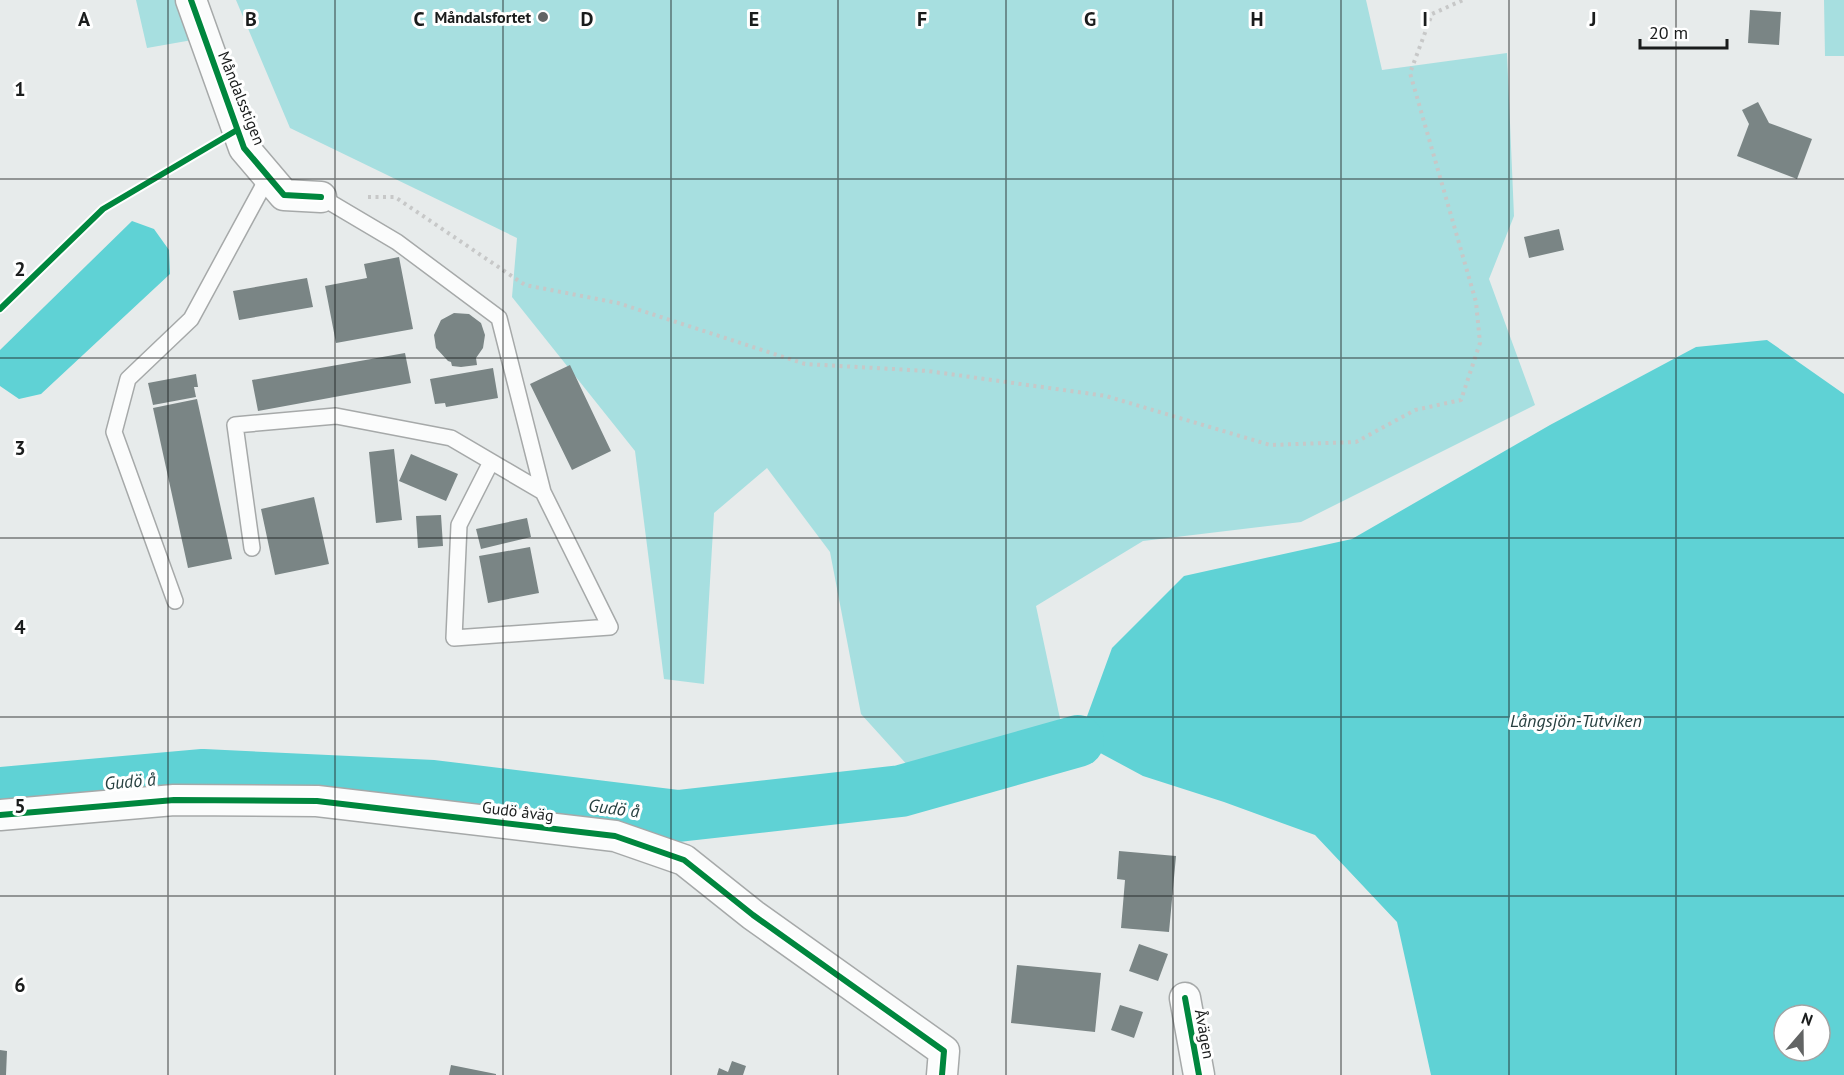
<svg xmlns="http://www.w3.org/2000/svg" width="1844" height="1075" font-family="'PT Sans',sans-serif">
	<rect width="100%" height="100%" fill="#e7ebeb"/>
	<path fill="#a7dfe0" d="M136,0H188L198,39L147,48Z
		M236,0H1366L1382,70L1507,53L1514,216L1489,279L1535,405L1301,522L1143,541L1036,606L1062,728L910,768L861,714L830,552L767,468L714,513L704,684L664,679L635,451L512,297L517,238L290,128Z
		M1824,0H1844V56H1825Z"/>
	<path fill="#5fd2d5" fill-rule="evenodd" d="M132,221L154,229L169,250L170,274L41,394L19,399L0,386V350Z
		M1767,340L1844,394V1075H1431L1397,922L1315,835L1224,802L1143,776L1078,741L1112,648L1184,576L1352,539L1550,425L1696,347ZM1784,1015H1820V1051H1784Z"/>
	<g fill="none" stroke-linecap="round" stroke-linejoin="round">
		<path stroke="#5fd2d5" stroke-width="52" d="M0,793L203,775L433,786L678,816L901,791L1078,741"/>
	</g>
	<path fill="#7a8585" d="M1750,10L1781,12L1779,45L1748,43Z
		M1758,102L1769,123L1812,139L1797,179L1737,156L1749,124L1742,110Z
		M1559,229L1564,250L1529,258L1524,237Z
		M399,257L413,329L336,343L325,286L367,278L364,264Z
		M307,278L313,307L239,320L233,291Z
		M454,313L469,314L481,323L485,335L483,348L476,358L477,365L461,367L452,366L451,362L448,361L436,348L434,335L441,320Z
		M405,353L411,383L258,411L252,380Z
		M570,365L611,451L572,470L530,384Z
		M493,368L498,398L446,407L445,403L435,404L430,379Z
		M196,374L198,387H194L196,397L153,405L148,383Z
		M197,399L232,559L188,568L153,408Z
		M394,449L402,520L376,523L369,452Z
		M411,454L458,474L446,501L399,481Z
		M314,497L329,564L275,575L261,509Z
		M441,515L443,546L418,548L416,516Z
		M527,518L531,537L481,549L476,529Z
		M530,547L539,593L488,603L479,556Z
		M1119,851L1176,856L1169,932L1121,928L1125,880L1117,879Z
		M1139,944L1168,954L1158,981L1129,971Z
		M1017,965L1101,973L1095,1032L1011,1023Z
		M1120,1005L1143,1012L1134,1038L1111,1030Z
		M0,1050L7,1051L6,1075H0Z
		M732,1061L746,1066L743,1075H717L719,1068L728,1072Z
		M451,1065L496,1074V1075H449Z"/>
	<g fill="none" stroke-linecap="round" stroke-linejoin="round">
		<g stroke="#a6a9a9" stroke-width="18">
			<path id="service" d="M321,197L397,242L499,318L543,492
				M252,548L235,425L336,416L451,438L543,492L610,627L454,638L459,525L491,462
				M175,601L114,432L128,379L191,319L268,177"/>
		</g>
		<g stroke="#a6a9a9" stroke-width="33">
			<path id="minor" d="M191,0L244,148L284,195L321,197
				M0,815L174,800L317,801L615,836L684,860L753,915L944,1051L942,1075
				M1185,998L1199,1075"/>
		</g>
		<path stroke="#c7c8c8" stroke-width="4" stroke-dasharray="3 4.5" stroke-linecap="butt" d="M368,197H395L525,285L618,303L805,364L928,371L1106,396L1270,445L1356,442L1415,410L1461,400L1480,343L1476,302L1410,73L1432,14L1463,0"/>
		<use href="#service" stroke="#fbfcfc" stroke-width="15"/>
		<use href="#minor" stroke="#fbfcfc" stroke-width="30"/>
		<g stroke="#fff" stroke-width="10">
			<path id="cycleway" d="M191,0L244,148L284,195L321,197
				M0,309L103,209L237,130
				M0,815L174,800L317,801L615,836L684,860L753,915L944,1051L942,1075
				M1185,998L1199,1075"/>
		</g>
		<use href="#cycleway" stroke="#00873e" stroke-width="6"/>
	</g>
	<path fill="none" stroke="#1a1c1c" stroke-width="1.5" stroke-opacity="0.55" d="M168,0V1075M335,0V1075M503,0V1075M671,0V1075M838,0V1075M1006,0V1075M1173,0V1075M1341,0V1075M1509,0V1075M1676,0V1075M0,179H1844M0,358H1844M0,538H1844M0,717H1844M0,896H1844"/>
	<circle fill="#626464" stroke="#fff" stroke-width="2" cx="543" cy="17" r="6"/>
	<g text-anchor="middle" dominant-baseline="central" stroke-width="6" stroke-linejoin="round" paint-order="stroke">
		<g font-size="16" font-weight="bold" fill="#1a1c1c" stroke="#fff" text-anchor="end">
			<text x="531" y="17">Måndalsfortet</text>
		</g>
		<g font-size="16" fill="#1a1c1c" stroke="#fff">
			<text transform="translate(242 98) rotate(68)">Måndalsstigen</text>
			<text transform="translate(518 811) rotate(7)">Gudö åväg</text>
			<text transform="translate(1205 1034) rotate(80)">Åvägen</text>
		</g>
		<g font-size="18" font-style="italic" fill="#263f3f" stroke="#fff">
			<text x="1576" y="720">Långsjön-Tutviken</text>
			<text transform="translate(130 781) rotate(-5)">Gudö å</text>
			<text transform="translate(614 808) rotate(7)">Gudö å</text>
		</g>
	</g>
	<g font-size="20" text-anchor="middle" font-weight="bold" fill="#1a1c1c" stroke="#fff" stroke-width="6" stroke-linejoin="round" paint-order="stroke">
		<text x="84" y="26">A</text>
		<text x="251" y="26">B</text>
		<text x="419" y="26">C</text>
		<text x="587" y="26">D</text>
		<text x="754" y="26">E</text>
		<text x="922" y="26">F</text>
		<text x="1090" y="26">G</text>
		<text x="1257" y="26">H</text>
		<text x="1425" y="26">I</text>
		<text x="1593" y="26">J</text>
		<text x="20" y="96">1</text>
		<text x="20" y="276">2</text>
		<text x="20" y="455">3</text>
		<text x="20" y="634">4</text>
		<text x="20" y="813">5</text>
		<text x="20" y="992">6</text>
	</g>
	<g transform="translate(1802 1033) rotate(20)"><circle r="28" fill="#ffffff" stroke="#a3a4a4" stroke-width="1.5"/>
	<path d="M0-4.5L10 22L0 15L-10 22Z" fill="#626464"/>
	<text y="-9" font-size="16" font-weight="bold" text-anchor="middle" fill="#1a1c1c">N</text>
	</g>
	<path d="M1640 39v9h87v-9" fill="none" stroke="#1a1c1c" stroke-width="3"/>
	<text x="1649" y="39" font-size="18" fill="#1a1c1c" stroke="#ffffff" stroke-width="4.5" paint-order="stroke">20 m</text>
</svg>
